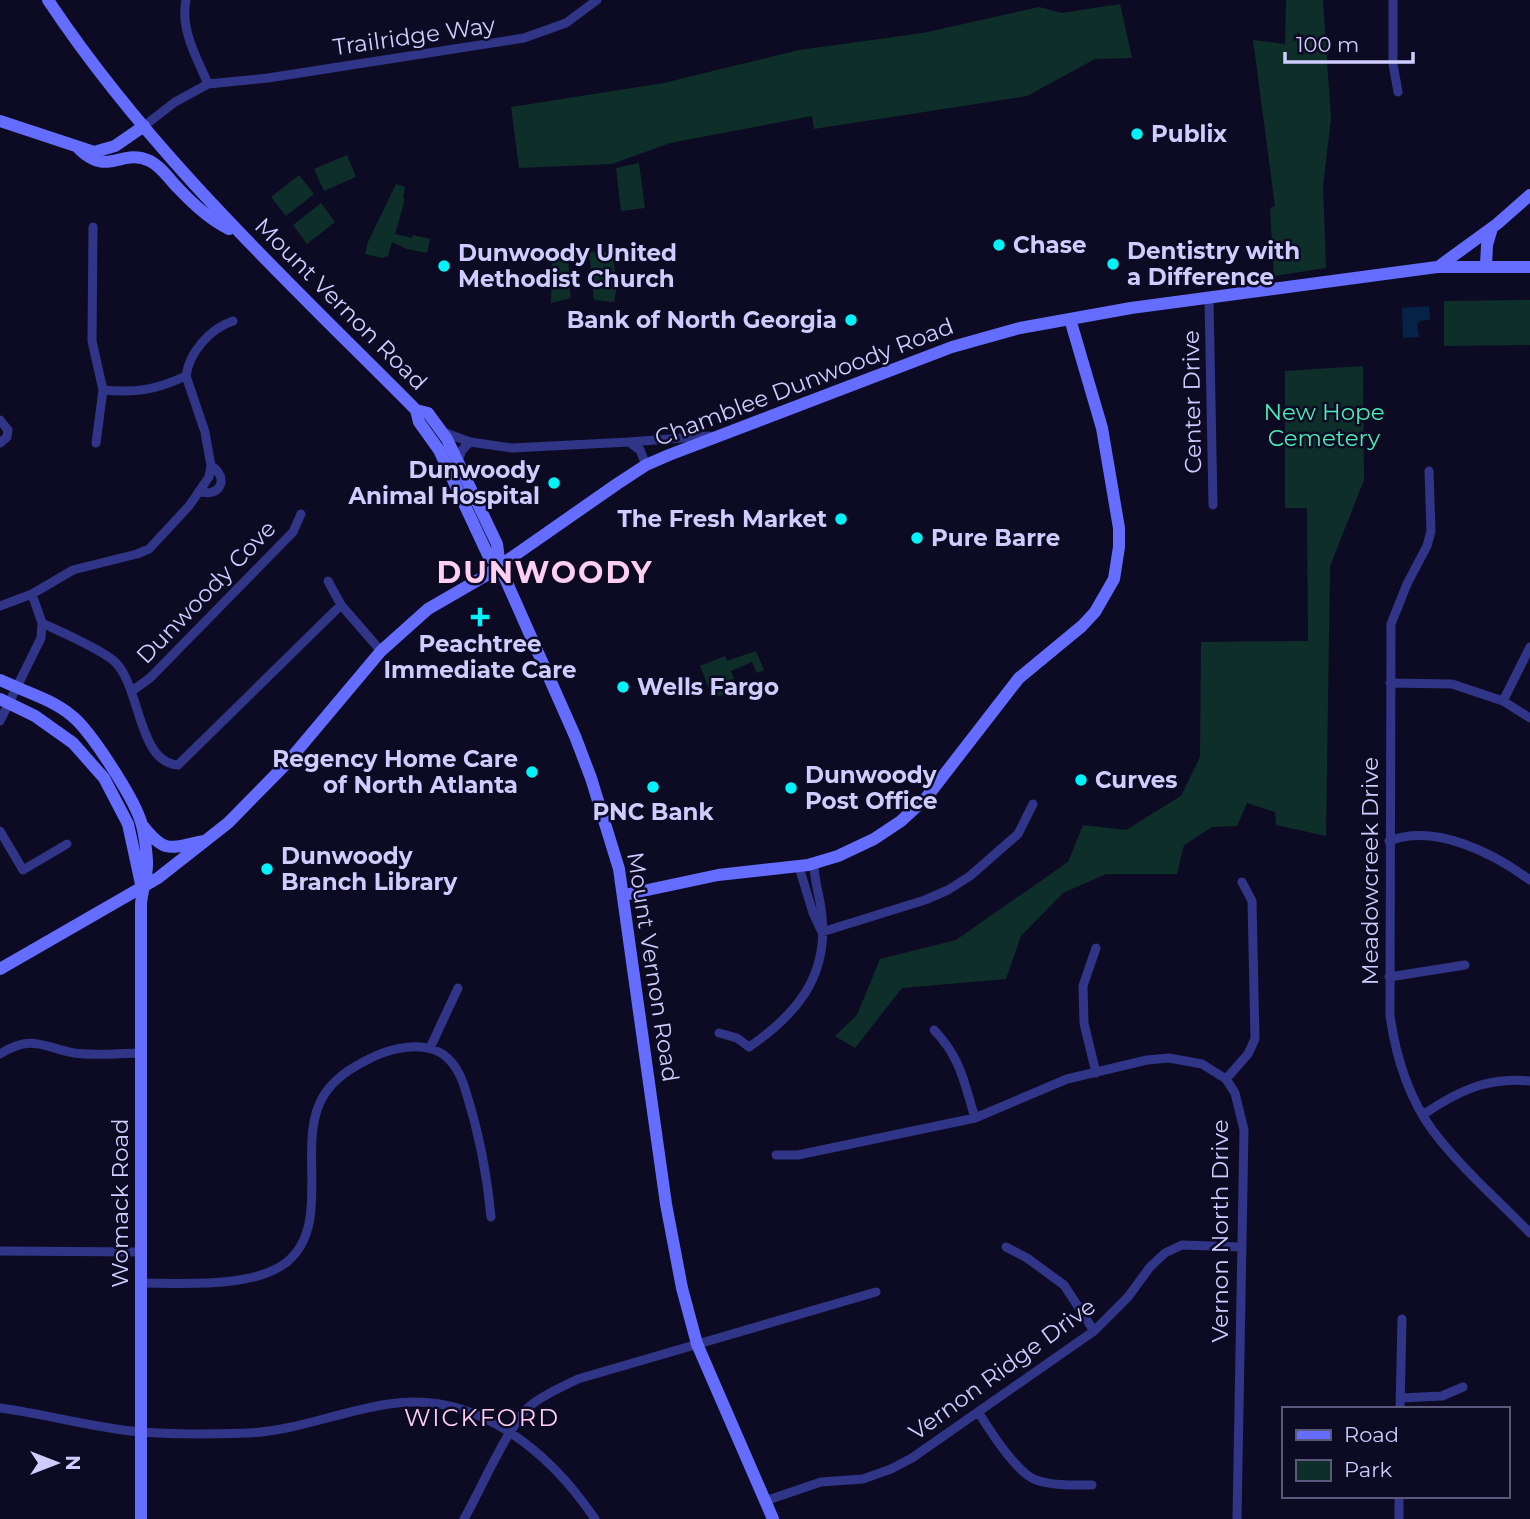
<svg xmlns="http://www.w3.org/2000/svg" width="1530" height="1519" font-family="Montserrat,sans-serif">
	<rect width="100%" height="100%" fill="#0d0b23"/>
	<path fill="#0e2e2a" d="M1286,0H1323L1331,119L1323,186L1326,268L1274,276L1270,208L1275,206L1253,40L1285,44Z
		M1120,4L1132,58L1095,59L1027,96L814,129L812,116L670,143L612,164L519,168L511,107L664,83L799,50L923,33L1039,7L1062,13Z
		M347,155L356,177L324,191L314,169Z
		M639,163L645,208L621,211L616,168Z
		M299,175L314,194L286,216L271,197Z
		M396,184L405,187L403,198L405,199L395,234L412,238L413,235L430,239L427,253L407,249L392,242L388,256L382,258L365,254L368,242Z
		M321,203L335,222L307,244L293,225Z
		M568,250L569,274H567V280L569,281L571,298L551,303L552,256L559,251Z
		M589,252H606L613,256L617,287L614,302L594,300Z
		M1530,300V345L1444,346V301Z
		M1363,366L1364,480L1330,566L1326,836L1276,825L1275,812L1247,803L1237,826L1212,827L1184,845L1177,874H1106L1063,893L1021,936L1006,979L902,988L855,1048L835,1036L857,1015L880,959L956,940L1068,862L1083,825L1126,830L1181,796L1200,757L1201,642L1308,641L1307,508H1285V371Z
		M756,651L764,670L757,673L752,662L731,671L734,679L731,680L735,691L713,698L700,666L725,656L727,661Z"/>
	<path fill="#062347" d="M1429,306L1430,320L1420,321L1417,324L1419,337L1403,338L1402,308Z"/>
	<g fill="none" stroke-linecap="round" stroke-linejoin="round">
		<path stroke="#313587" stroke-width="9" d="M186,0C180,30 197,58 208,84
			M1393,0V64L1398,92
			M144,126L175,102L208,84L268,78L524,38L566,23L597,0
			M93,227L92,341L103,390L96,443
			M1209,299L1213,505
			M103,390C137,393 155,390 186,376
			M0,420L8,430L7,437L0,443
			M443,432L470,442L512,448L629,442L640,450L646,465
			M629,442L709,436
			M458,461L462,450L470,442
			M1429,471L1431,531L1427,546L1407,584L1391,624L1390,1016C1396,1057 1408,1097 1433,1131C1461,1168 1498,1200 1530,1233
			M199,491C220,499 230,477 211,466
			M328,581L341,605L381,651
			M0,606L32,594L73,570L137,554L149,549L189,506L209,477L211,466L205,432L186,376C189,352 211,328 233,321
			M42,623C61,632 99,648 114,661C141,685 137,762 178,765L341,605
			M1390,683L1452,684L1503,701L1530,718
			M132,691L150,678L293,532L301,514
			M1503,701L1530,647
			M0,721L41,638L42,623L32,594
			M0,831L23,870L67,844
			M1389,841C1435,823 1493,853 1530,880
			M799,867L813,913L821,930
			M822,932L925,900L948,890L970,876L1018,834L1033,804
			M1096,948L1083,986L1084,1023L1096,1073
			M1389,977L1465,965
			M934,1030C961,1058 964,1082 975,1118
			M719,1033L737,1038L749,1047C796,1015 828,977 822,917C821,899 814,882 814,864
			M430,1048L458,988
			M0,1054C32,1034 43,1047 74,1053C95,1056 120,1053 141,1053
			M1226,1079L1248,1054L1255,1039L1252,901L1242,882
			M1424,1114C1458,1091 1487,1077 1530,1081
			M776,1155H798L975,1118L1067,1079L1147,1060L1169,1058L1202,1064L1226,1079L1235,1093L1244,1130L1237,1519
			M1006,1247L1027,1258L1064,1285L1094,1331
			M0,1251L141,1252
			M141,1283C183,1283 252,1289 287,1262C334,1223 294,1142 324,1095C335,1078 351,1068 369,1059C386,1050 412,1043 431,1049C451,1054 461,1074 466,1092C479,1133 487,1174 491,1217
			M1401,1398L1442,1396L1463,1387
			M0,1408C44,1414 87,1426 131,1431C169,1435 210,1434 248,1433C296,1431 341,1411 389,1404C476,1390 549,1451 595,1519
			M1400,1409L1402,1319
			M979,1413C990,1431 1017,1473 1036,1480C1054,1486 1073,1485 1092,1485
			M765,1501L821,1482L863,1479L891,1469L912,1458L1094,1331L1128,1297L1150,1267L1165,1253L1182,1245L1241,1247
			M464,1519C480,1491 509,1424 530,1406C544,1394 562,1387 578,1379L876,1292
			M1399,1519V1496"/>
		<path stroke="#646dff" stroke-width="12" d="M48,0C150,154 287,280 416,410L419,422L439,450L488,555L500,567L575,736L591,778L619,869L666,1204L682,1288L697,1344L773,1519
			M0,121L94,152L115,146L144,126
			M79,149C109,178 121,147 150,161C162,167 169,179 178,188C192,203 210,220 229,229
			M1486,265L1487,245L1492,228
			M1438,267L1497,224L1530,195
			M416,410L428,413L447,439L497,544L500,567
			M0,680C23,691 52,699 72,716C91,731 132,796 140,819C145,832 146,847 147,861C148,875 142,890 141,904V1519
			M0,699L35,716L73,743L104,778L128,824L141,884
			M143,826C165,854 170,848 203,841
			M624,895L718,875L808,865L838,856L874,839L901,821L926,798L1019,678L1082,626L1095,612L1114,579L1119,547V528L1102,428L1070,319
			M0,969L158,878L228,823L286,764L381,651L428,609L485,576L617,484L646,465L669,455L952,347L1020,328L1131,308L1437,267H1530"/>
	</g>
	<g fill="#00f3f8" stroke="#0d0b23" stroke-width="2.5">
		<circle cx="1137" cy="134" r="7"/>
		<circle cx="999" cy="245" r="7"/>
		<circle cx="1113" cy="264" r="7"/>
		<circle cx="444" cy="266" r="7"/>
		<circle cx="851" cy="320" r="7"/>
		<circle cx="554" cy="483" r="7"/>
		<circle cx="841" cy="519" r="7"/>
		<circle cx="917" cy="538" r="7"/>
		<path d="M476.5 606.5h7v7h7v7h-7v7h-7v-7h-7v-7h7z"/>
		<circle cx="623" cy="687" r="7"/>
		<circle cx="532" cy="772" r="7"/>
		<circle cx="1081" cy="780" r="7"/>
		<circle cx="653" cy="787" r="7"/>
		<circle cx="791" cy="788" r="7"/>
		<circle cx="267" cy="869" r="7"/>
	</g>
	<g text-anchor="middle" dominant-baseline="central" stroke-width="5" stroke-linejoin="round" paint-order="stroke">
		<g font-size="23" fill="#cfcdff" stroke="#0d0b23">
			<text transform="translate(414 36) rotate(-8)">Trailridge Way</text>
			<text transform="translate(341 304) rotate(45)">Mount Vernon Road</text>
			<text transform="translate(804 382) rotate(-21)">Chamblee Dunwoody Road</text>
			<text transform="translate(1192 402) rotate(-91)">Center Drive</text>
			<text transform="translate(206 592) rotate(-46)">Dunwoody Cove</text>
			<text transform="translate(1370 871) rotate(-90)">Meadowcreek Drive</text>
			<text transform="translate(653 967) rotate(81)">Mount Vernon Road</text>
			<text transform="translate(120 1203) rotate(-90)">Womack Road</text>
			<text transform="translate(1220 1231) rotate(-90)">Vernon North Drive</text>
			<text transform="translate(1002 1369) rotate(-36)">Vernon Ridge Drive</text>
		</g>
		<g font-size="23" font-weight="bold" fill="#cfcdff" stroke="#0d0b23" text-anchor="start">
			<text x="1151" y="134">Publix</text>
			<text x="1013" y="245">Chase</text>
			<text x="1127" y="251">Dentistry with<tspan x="1127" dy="26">a Difference</tspan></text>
			<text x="458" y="253">Dunwoody United<tspan x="458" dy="26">Methodist Church</tspan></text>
			<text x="837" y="320" text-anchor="end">Bank of North Georgia</text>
			<text x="540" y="470" text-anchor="end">Dunwoody<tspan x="540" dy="26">Animal Hospital</tspan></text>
			<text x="827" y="519" text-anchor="end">The Fresh Market</text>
			<text x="931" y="538">Pure Barre</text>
			<text x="480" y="644" text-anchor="middle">Peachtree<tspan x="480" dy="26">Immediate Care</tspan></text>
			<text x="637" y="687">Wells Fargo</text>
			<text x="518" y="759" text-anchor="end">Regency Home Care<tspan x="518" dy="26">of North Atlanta</tspan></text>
			<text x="805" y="775">Dunwoody<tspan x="805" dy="26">Post Office</tspan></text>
			<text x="1095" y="780">Curves</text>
			<text x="653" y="812" text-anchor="middle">PNC Bank</text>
			<text x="281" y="856">Dunwoody<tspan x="281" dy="26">Branch Library</tspan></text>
		</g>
		<g font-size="23" fill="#4cecb7" stroke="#0d0b23">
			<text x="1324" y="412">New Hope<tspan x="1324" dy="26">Cemetery</tspan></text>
		</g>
		<g font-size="24" letter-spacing="2" fill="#ffcff1" stroke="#0d0b23">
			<text x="482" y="1417">WICKFORD</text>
		</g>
		<g font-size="30" font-weight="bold" letter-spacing="2" fill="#ffcff1" stroke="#0d0b23">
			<text x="545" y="572">DUNWOODY</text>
		</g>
	</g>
	<rect x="1282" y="1407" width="228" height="91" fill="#0d0b23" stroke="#5b597b" stroke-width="2"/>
	<rect x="1296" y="1430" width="35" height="10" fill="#646dff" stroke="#5b597b" stroke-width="2"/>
	<text x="1344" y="1442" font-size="21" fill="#cfcdff">Road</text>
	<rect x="1296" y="1460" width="35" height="21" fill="#0e2e2a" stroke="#5b597b" stroke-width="2"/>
	<text x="1344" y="1477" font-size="21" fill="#cfcdff">Park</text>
	<g transform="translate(56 1463) rotate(90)" stroke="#0d0b23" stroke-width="5" paint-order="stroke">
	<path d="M0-5L12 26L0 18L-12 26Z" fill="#cfcdff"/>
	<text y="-10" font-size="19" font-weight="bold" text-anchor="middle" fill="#cfcdff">N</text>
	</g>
	<path d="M1285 52v10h128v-10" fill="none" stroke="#cfcdff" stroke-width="3.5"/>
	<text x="1296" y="52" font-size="21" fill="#cfcdff" stroke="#0d0b23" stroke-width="5" paint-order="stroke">100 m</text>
</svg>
